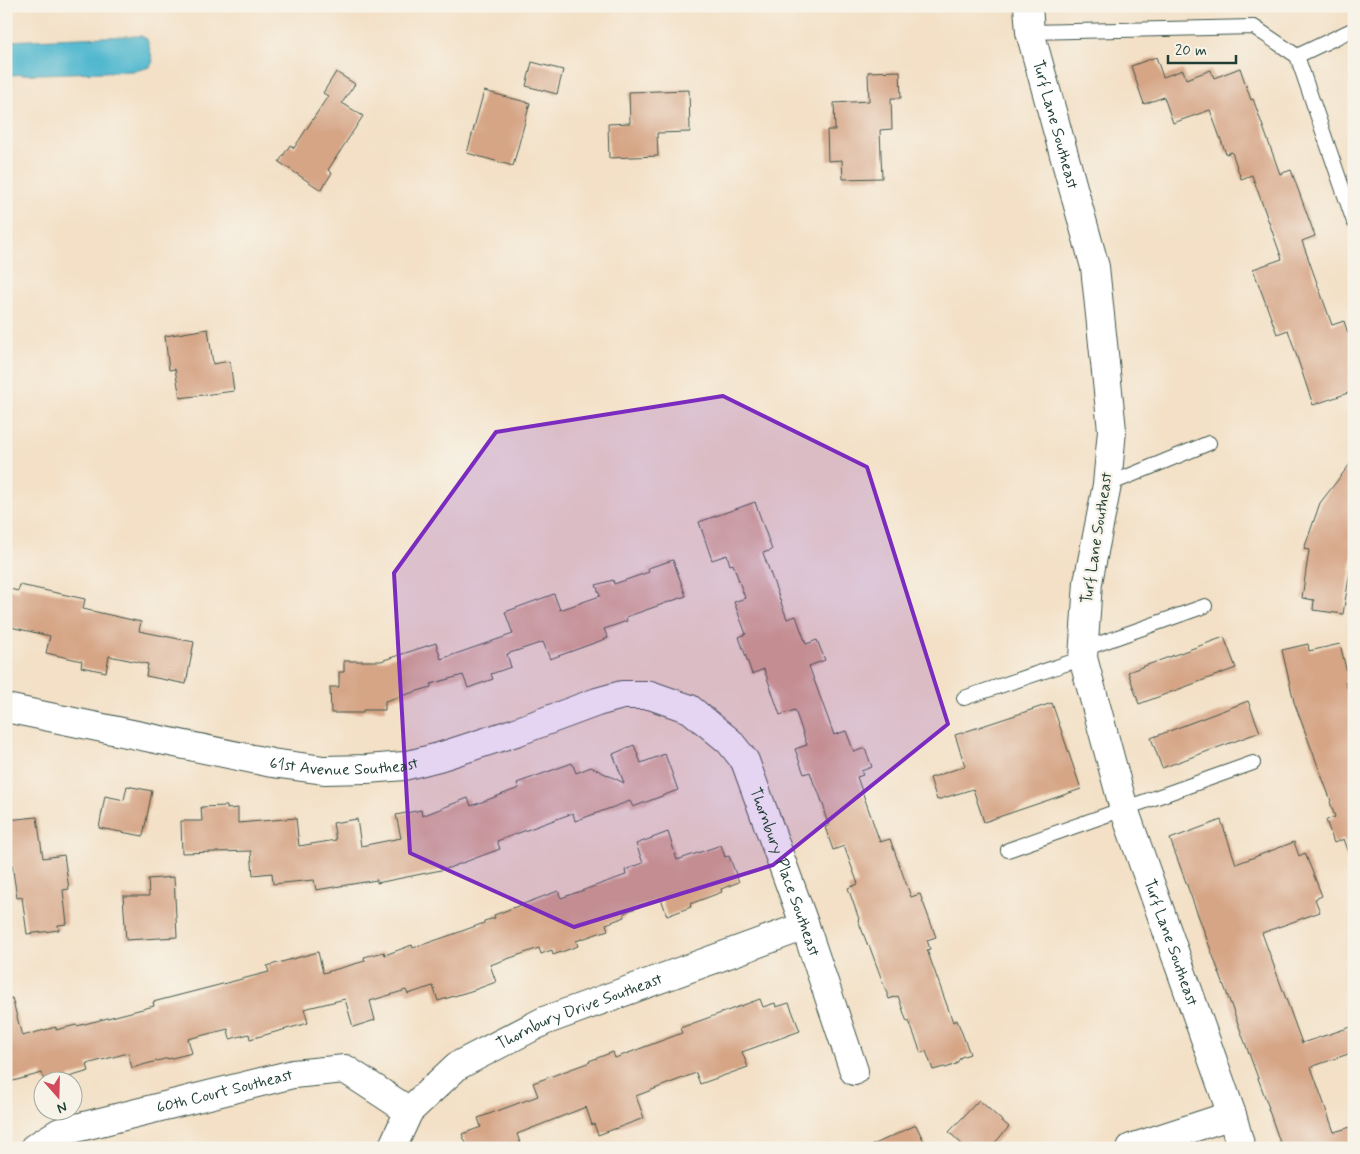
<svg xmlns="http://www.w3.org/2000/svg" width="1360" height="1154" font-family="Mynerve,sans-serif">
	<rect width="100%" height="100%" fill="#f7f3e8"/>
	<filter id="ink" filterUnits="userSpaceOnUse"><feTurbulence type="fractalNoise" baseFrequency=".02" numOctaves="2"/><feDisplacementMap in="SourceGraphic" scale="10" xChannelSelector="R" yChannelSelector="G"/><feConvolveMatrix kernelMatrix="1 2 1 2 8 2 1 2 1" color-interpolation-filters="sRGB"/></filter>
	<filter id="wash" filterUnits="userSpaceOnUse"><feTurbulence type="fractalNoise" baseFrequency=".0096" numOctaves="4" result="noise"/><feDisplacementMap in="SourceGraphic" scale="20" xChannelSelector="R" yChannelSelector="G"/><feGaussianBlur stdDeviation="1.12" result="paint"/><feColorMatrix in="noise" values="0 0 0 0 0 0 0 0 0 0 0 0 0 0 0 0 0 1.4 0 .05"/><feComposite in="paint" operator="in"/></filter>
	<g filter="url(#wash)">
		<rect width="100%" height="100%" fill="#f3e0c6"/>
		<path fill="#51b8cf" stroke="#387a82" d="M128,36H141L147,39L153,61L150,67L135,71L6,75V41Z"/>
		<g id="blocks">
			<path fill="#d6a586" d="M1156,57L1163,77L1183,70L1186,79L1211,70L1214,78L1240,68L1251,100L1253,99L1280,174L1291,170L1315,236L1302,241L1332,325L1344,321L1354,351V391L1313,405L1288,330L1277,334L1253,269L1282,259L1252,175L1241,179L1232,152L1226,154L1210,110L1173,123L1164,97L1144,104L1131,66Z
				M532,62L563,70L557,94L526,86Z
				M900,71L901,98H891L892,129L880,130L882,178L843,179L842,160L828,161L827,130H835L834,103L869,101L868,72Z
				M336,72L355,84L342,103L363,116L328,170L332,173L321,190L279,162L290,145L294,148L328,96L323,93Z
				M689,90L690,132L657,133L658,156L609,158L608,124L630,123L629,92Z
				M484,91L530,103L513,166L467,153Z
				M208,329L213,364L230,361L234,391L180,398L175,369L169,370L165,336Z
				M1354,459V547L1343,614L1313,610L1314,600L1302,598L1309,550L1304,549L1320,503Z
				M755,502L772,550L763,553L787,619L796,616L806,644L817,640L825,660L809,666L834,735L846,731L854,752L865,748L872,767L861,771L863,775L857,777L880,842L890,839L911,897L920,894L936,937L927,940L930,949L927,950L953,1022L957,1020L970,1054L961,1057L956,1064L946,1068L944,1067L933,1070L926,1051L921,1053L909,1021L907,1022L898,996L889,999L869,945L868,946L858,920L859,919L848,888L858,884L844,846L833,850L825,827L829,826L824,812L825,810L817,788L815,787L810,772L804,774L795,749L807,745L795,710L780,715L764,669L752,674L739,637L746,634L734,602L745,598L733,564L730,565L727,555L712,560L699,522Z
				M673,560L686,596L626,617L627,621L604,629L608,638L550,659L543,642L507,654L511,667L491,674L493,679L468,688L463,675L431,684V687L385,701V710H363V713H331L330,687H339V672H344V661H381L436,643L441,659L513,634L505,612L554,594L560,610L600,596L596,585L613,580L614,584L649,572L648,568Z
				M20,585L85,599L83,609L141,622L139,631L194,642L186,684L146,676L148,664L109,656L106,672L81,667L82,661L46,653L50,636L6,626V588L18,591Z
				M1224,637L1236,668L1139,704L1128,672Z
				M1308,644L1309,651L1340,644L1349,681L1345,682L1354,706V861H1352L1344,839L1334,843L1326,820L1335,817L1330,802L1331,801L1294,702L1282,650Z
				M1248,701L1260,732L1162,768L1151,738Z
				M1052,703L1081,789L984,822L973,789L937,800L930,778L965,766L955,735Z
				M634,745L641,763L665,754L678,790L633,807L630,801L575,821L573,813L497,841L500,849L446,869L377,883V880L316,890L314,880L273,884L272,873L253,875L251,851L182,853L181,821H202L201,807L227,806V809L238,808V823L296,818L299,846L336,840L333,823L357,819L361,846L401,838L396,815L421,810L422,816L468,798L471,806L519,788L517,783L572,763L576,773L591,767L624,783L613,754Z
				M127,786L152,791L143,836L99,828L105,796L124,800Z
				M37,817L43,858L64,855L69,889L63,890L67,924L58,925L59,930L27,934L22,897L17,898L12,864L6,865V830H9L7,820Z
				M1221,820L1236,864L1294,842L1299,856L1305,853L1322,896L1315,899L1320,912L1262,933L1302,1043L1354,1026V1052L1311,1067L1334,1132L1354,1126V1148H1282L1268,1108H1269L1170,839Z
				M668,832L677,860L721,845L725,857L729,856L739,882L721,889L722,892L690,904L691,907L667,916L661,898L624,913L625,917L606,924L608,930L576,941L578,946L553,955L552,950L541,954L539,948L490,965L496,982L474,990L438,1001L433,986L408,994L406,990L370,1001L375,1020L353,1027L345,999L304,1009L308,1023L250,1039L249,1034L230,1039L228,1029L188,1039L192,1053L168,1059V1058L132,1068L128,1053L87,1064L89,1071L69,1077L70,1082H44L42,1073L6,1083V999L12,998L22,1036L56,1027V1030L76,1025L77,1026L154,1006L153,1002L269,972L267,966L318,952L323,973L365,961L364,957L384,952L385,955L412,945L413,948L454,934L484,923V921L495,918L494,915L558,891L561,898L626,875L625,870L643,863L636,844Z
				M174,877L177,937L126,940L123,896H149L148,879Z
				M760,999L763,1007L775,1003L776,1007L789,1003L800,1031L742,1052L748,1067L700,1084L696,1073L636,1096L644,1118L598,1135L594,1124L592,1125L586,1107L517,1134L522,1148H468L462,1134L481,1127L478,1118L538,1096L533,1083L590,1062L589,1061L613,1052L615,1058L682,1033L680,1028Z
				M979,1100L1009,1127L990,1148H966L949,1132Z
				M916,1125L927,1148H866L899,1133Z"/>
		</g>
	</g>
	<g filter="url(#ink)">
		<use href="#blocks" fill-opacity="0" stroke="#3f554a" stroke-width="1"/>
		<g fill="none" stroke-linecap="round" stroke-linejoin="round">
			<g stroke="#3f554a" stroke-width="16">
				<path id="lane" d="M1030,32L1254,27L1297,56L1354,29
					M1297,56L1354,222
					M1107,485L1209,443
					M1084,649L1205,606
					M964,698L1083,658
					M1008,850L1253,763"/>
			</g>
			<g stroke="#3f554a" stroke-width="30">
				<g id="street">
					<path id="s1" d="M1028,6L1030,32L1095,267L1112,430L1107,485L1088,582L1083,658L1124,809L1232,1115L1241,1148"/>
					<path id="s2" d="M6,708L272,763L324,770L367,769L404,766L439,757L516,732L597,702L622,695H650L690,709L729,741L745,761L805,926L854,1071"/>
					<path id="s3" d="M34,1148L60,1132L293,1074L345,1069L409,1111"/>
					<path id="s4" d="M392,1148L409,1111L457,1066L544,1021L805,926"/>
					<path d="M1131,1148L1232,1115"/>
				</g>
			</g>
			<use href="#lane" stroke="#fff" stroke-width="14"/>
			<use href="#street" stroke="#fff" stroke-width="28"/>
		</g>
	</g>
	<path fill="#7b2cbf" fill-opacity="0.2" stroke="#7b2cbf" stroke-width="4" stroke-linejoin="round" d="M723,396L867,467L948,724L773,865L574,927L410,853L394,573L496,432Z"/>
	<g text-anchor="middle" dominant-baseline="central" stroke-width="4.5" stroke-linejoin="round" paint-order="stroke">
		<g font-size="16" fill="#1f3d34" stroke="#f7f3e8">
			<text stroke="none"><textPath href="#s1" startOffset="122">Turf Lane Southeast</textPath></text>
			<text transform="translate(1097 538) rotate(-81)">Turf Lane Southeast</text>
			<text stroke="none"><textPath href="#s2" startOffset="344">61st Avenue Southeast</textPath></text>
			<text stroke="none"><textPath href="#s2" startOffset="898">Thornbury Place Southeast</textPath></text>
			<text stroke="none"><textPath href="#s1" startOffset="962">Turf Lane Southeast</textPath></text>
			<text stroke="none"><textPath href="#s4" startOffset="241">Thornbury Drive Southeast</textPath></text>
			<text stroke="none"><textPath href="#s3" startOffset="200">60th Court Southeast</textPath></text>
		</g>
	</g>
	<rect width="1360" height="1154" fill="none" stroke="#f7f3e8" stroke-width="25"/>
	<g transform="translate(58 1096) rotate(160)"><circle r="24" fill="#f7f3e8" stroke="#a1aaa0"/>
	<path d="M0-4L9 19L0 12L-9 19Z" fill="#d1495b"/>
	<text y="-8" font-size="14" font-weight="bold" text-anchor="middle" fill="#1f3d34">N</text>
	</g>
	<path d="M1168 55v8h68v-8" fill="none" stroke="#1f3d34" stroke-width="2.5"/>
	<text x="1175" y="55" font-size="15" fill="#1f3d34" stroke="#f7f3e8" stroke-width="4" paint-order="stroke">20 m</text>
</svg>
